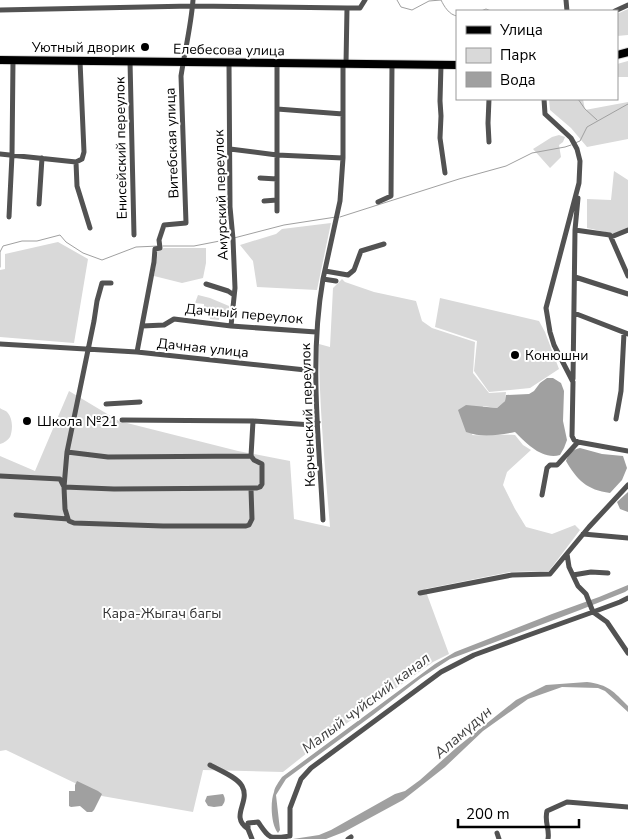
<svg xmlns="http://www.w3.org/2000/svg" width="628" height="839" font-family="'Nunito Sans',sans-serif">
	<rect width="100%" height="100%" fill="#fff"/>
	<path fill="#d9d9d9" d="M628,9V35L617,36V14Z
		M628,61V77H617V64Z
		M549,99H583L585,110L628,102V139L587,147L571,128L550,110Z
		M559,135L565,137L563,142L559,145L561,157L550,168L533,149L552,137Z
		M614,171L628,180V228L615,234L587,228V199L611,200Z
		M331,223L317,290L257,287L253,261L240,245L276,234L282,229Z
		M58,242L88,259L74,343L0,337V270L5,269V254Z
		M164,248H206V263L203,278L182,283L154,276L158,251Z
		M342,279L345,282L374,292L416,301L422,321L432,328L475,342L473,373L489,393L506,392L505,401L497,408L483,406L472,435C486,436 500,434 515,435L523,445L531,450L507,472L503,485L515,509L526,527L552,534L575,525L580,530L549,571L510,572L425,589L449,654L433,662L326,738L283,772L203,770L193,812L102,796L6,750L0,751V456L35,471L69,391L119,421L238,451L290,461L294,519L330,527C325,466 319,405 319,344L330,347L333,288Z
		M198,295L210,298L229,306V311H220L219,320L210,319L211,310L204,309V304L195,303Z
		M440,298L539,321L545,332L559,369L530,388L489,392L474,371L477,341L435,327Z
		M0,408C1,409 6,411 7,412C13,418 13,430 10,437C8,440 4,443 0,444Z"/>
	<path fill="#a0a0a0" d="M547,378H553L561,383L564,391L563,421L567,440L564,448L560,455C542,460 526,443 515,432C499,435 482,438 466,432L458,410L466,405L497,408L505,401L506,395L529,394L534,391L540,383Z
		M580,448L602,454L623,456L627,468L622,480L610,493C587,490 577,480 566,461C569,453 572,450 580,448Z
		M628,492V512L620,509L617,502Z
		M628,585V590L625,592L580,610L450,659L421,678L373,715L286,779L276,795L280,830L278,833C271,825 270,802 274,792C275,786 279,782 282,777L435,664L455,652L552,614L599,597Z
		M587,682C609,685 613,691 628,706V712L605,691L598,688L562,687L528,699L483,731L445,767L403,800L344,832L326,839H293L319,835L331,830L395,794L405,791L420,780L456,748L516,700L546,685Z
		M77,781L98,791L102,794L94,810L92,812H87L80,806L71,807L69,806V791H75V785Z
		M223,794C226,799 225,802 222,806L214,807L208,806L205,801L207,796Z"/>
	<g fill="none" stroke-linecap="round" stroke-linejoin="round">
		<path stroke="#a0a0a0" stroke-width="1" d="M397,0L401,7L412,10L429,1L441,0C444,6 449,15 457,16
			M481,11L486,9L491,11
			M578,99L585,109L597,120
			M575,143L580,141L587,127L628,104
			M340,217L459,179L506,166L532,153L565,147L571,145
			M234,238L284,225L336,217
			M163,246H194L230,239
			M0,267V252L3,246L22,241H37L60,235L66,242L83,253L102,260L136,247L159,246"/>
		<g stroke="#dbdbdb" stroke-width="10">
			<path id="primary" d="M617,55L628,52
				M0,60L457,65"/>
		</g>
		<path stroke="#525252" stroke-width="5" d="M566,0L567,11
			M0,10L192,6L347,8H360L365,0
			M615,11L628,5
			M130,61L134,235
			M229,63L230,207L233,239L235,288L231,326
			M277,63V211
			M346,64L347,8
			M441,65L440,101L441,116L440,138L445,173
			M489,99L488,123L489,142
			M544,99L545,114L571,138L577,149L580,161L579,183L546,308L550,332L554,345L573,382L572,436L574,440L578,442
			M277,109L343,114
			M230,149L277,155L343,158
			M0,154L76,162L82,159L84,152L80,61
			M76,162L77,186L90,228
			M260,178L277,179
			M264,201L277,200
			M378,202L391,196L392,64
			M39,204L42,158
			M9,217L12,155L13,60
			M575,230L610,235L628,276
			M611,237L628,230
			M325,271L348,275L354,270L361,251L384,244
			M575,277L628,294
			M323,279C309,359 319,440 323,520
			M336,281L323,279L340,201L343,158V64
			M111,283H102L97,301L94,321L67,452L108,457L251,456L253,421
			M206,284L228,291L234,295
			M574,313L628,334
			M142,326L164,325L174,319L231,326L316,332
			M0,344L137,352L315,371
			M137,352L154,262L155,249L160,248L159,240L164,225L186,223L181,76C185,50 191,26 193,0
			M573,379L575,230L578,198
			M106,404L140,402
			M616,419L621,391L624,333
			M122,420L253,421L312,425L318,422
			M578,442L628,451
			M67,452L64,487L114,489L257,488L260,487L262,484V464L254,460L251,456
			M0,476L60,479L64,487L65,509L68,519
			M542,495L547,468L550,465H557L559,463L578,442
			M16,515L68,519L69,521L74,523L163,526H246L249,525L252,519L251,489
			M583,534L628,538
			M567,554L569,567L578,586L586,594L593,612L607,622L628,653
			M573,575L591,572L608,573
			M420,593L512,575L550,574L589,527L628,485
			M210,765C219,770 237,777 242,786C251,802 229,816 248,829
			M497,833L499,839
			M252,839L248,829V823L258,822C270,839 268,839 290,836V808L301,779L311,768L441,672L474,655L526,636L593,612L620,602L628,598
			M348,839L351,837
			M548,839C550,829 544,822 547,811L567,802L628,807"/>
		<use href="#primary" stroke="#000" stroke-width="8"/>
	</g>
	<g fill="#000" stroke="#fff" stroke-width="2">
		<circle cx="145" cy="47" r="5"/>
		<circle cx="515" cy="355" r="5"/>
		<circle cx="27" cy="421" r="5"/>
	</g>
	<g text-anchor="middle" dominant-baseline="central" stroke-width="4" stroke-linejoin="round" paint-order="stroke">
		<g font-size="14" fill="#000" stroke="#fff" text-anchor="start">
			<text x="135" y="47" text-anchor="end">Уютный дворик</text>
			<text x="525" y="355">Конюшни</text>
			<text x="37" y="421">Школа №21</text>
		</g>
		<g font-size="14" fill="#000" stroke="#fff">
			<text transform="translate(229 50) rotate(1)">Елебесова улица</text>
			<text transform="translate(172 143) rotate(-92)">Витебская улица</text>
			<text transform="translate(121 148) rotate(-91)">Енисейский переулок</text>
			<text transform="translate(221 195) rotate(-92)">Амурский переулок</text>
			<text transform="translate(244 314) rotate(5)">Дачный переулок</text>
			<text transform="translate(203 348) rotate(6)">Дачная улица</text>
			<text transform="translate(308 415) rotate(-92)">Керченский переулок</text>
		</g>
		<g font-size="14" fill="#303030" stroke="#fff">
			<text x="162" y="613">Кара-Жыгач багы</text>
		</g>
		<g font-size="15" font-style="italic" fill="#414141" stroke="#fff">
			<text transform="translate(366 703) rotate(-37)">Малый чуйский канал</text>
			<text transform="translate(463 732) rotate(-41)">Аламүдүн</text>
		</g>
	</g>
	<rect x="456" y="10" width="162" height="90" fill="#ffffff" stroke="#999999"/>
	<rect x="466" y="26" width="25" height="8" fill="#000000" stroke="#999999"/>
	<text x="500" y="35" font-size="15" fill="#000000">Улица</text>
	<rect x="466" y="48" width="25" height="15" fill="#d9d9d9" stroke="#999999"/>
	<text x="500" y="60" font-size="15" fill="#000000">Парк</text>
	<rect x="466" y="72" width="25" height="15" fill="#a0a0a0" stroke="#999999"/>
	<text x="500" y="85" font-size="15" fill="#000000">Вода</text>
	<path d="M458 819v8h121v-8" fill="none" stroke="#000000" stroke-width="2.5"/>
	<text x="466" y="819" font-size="15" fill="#000000" stroke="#ffffff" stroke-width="4" paint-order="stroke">200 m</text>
</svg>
